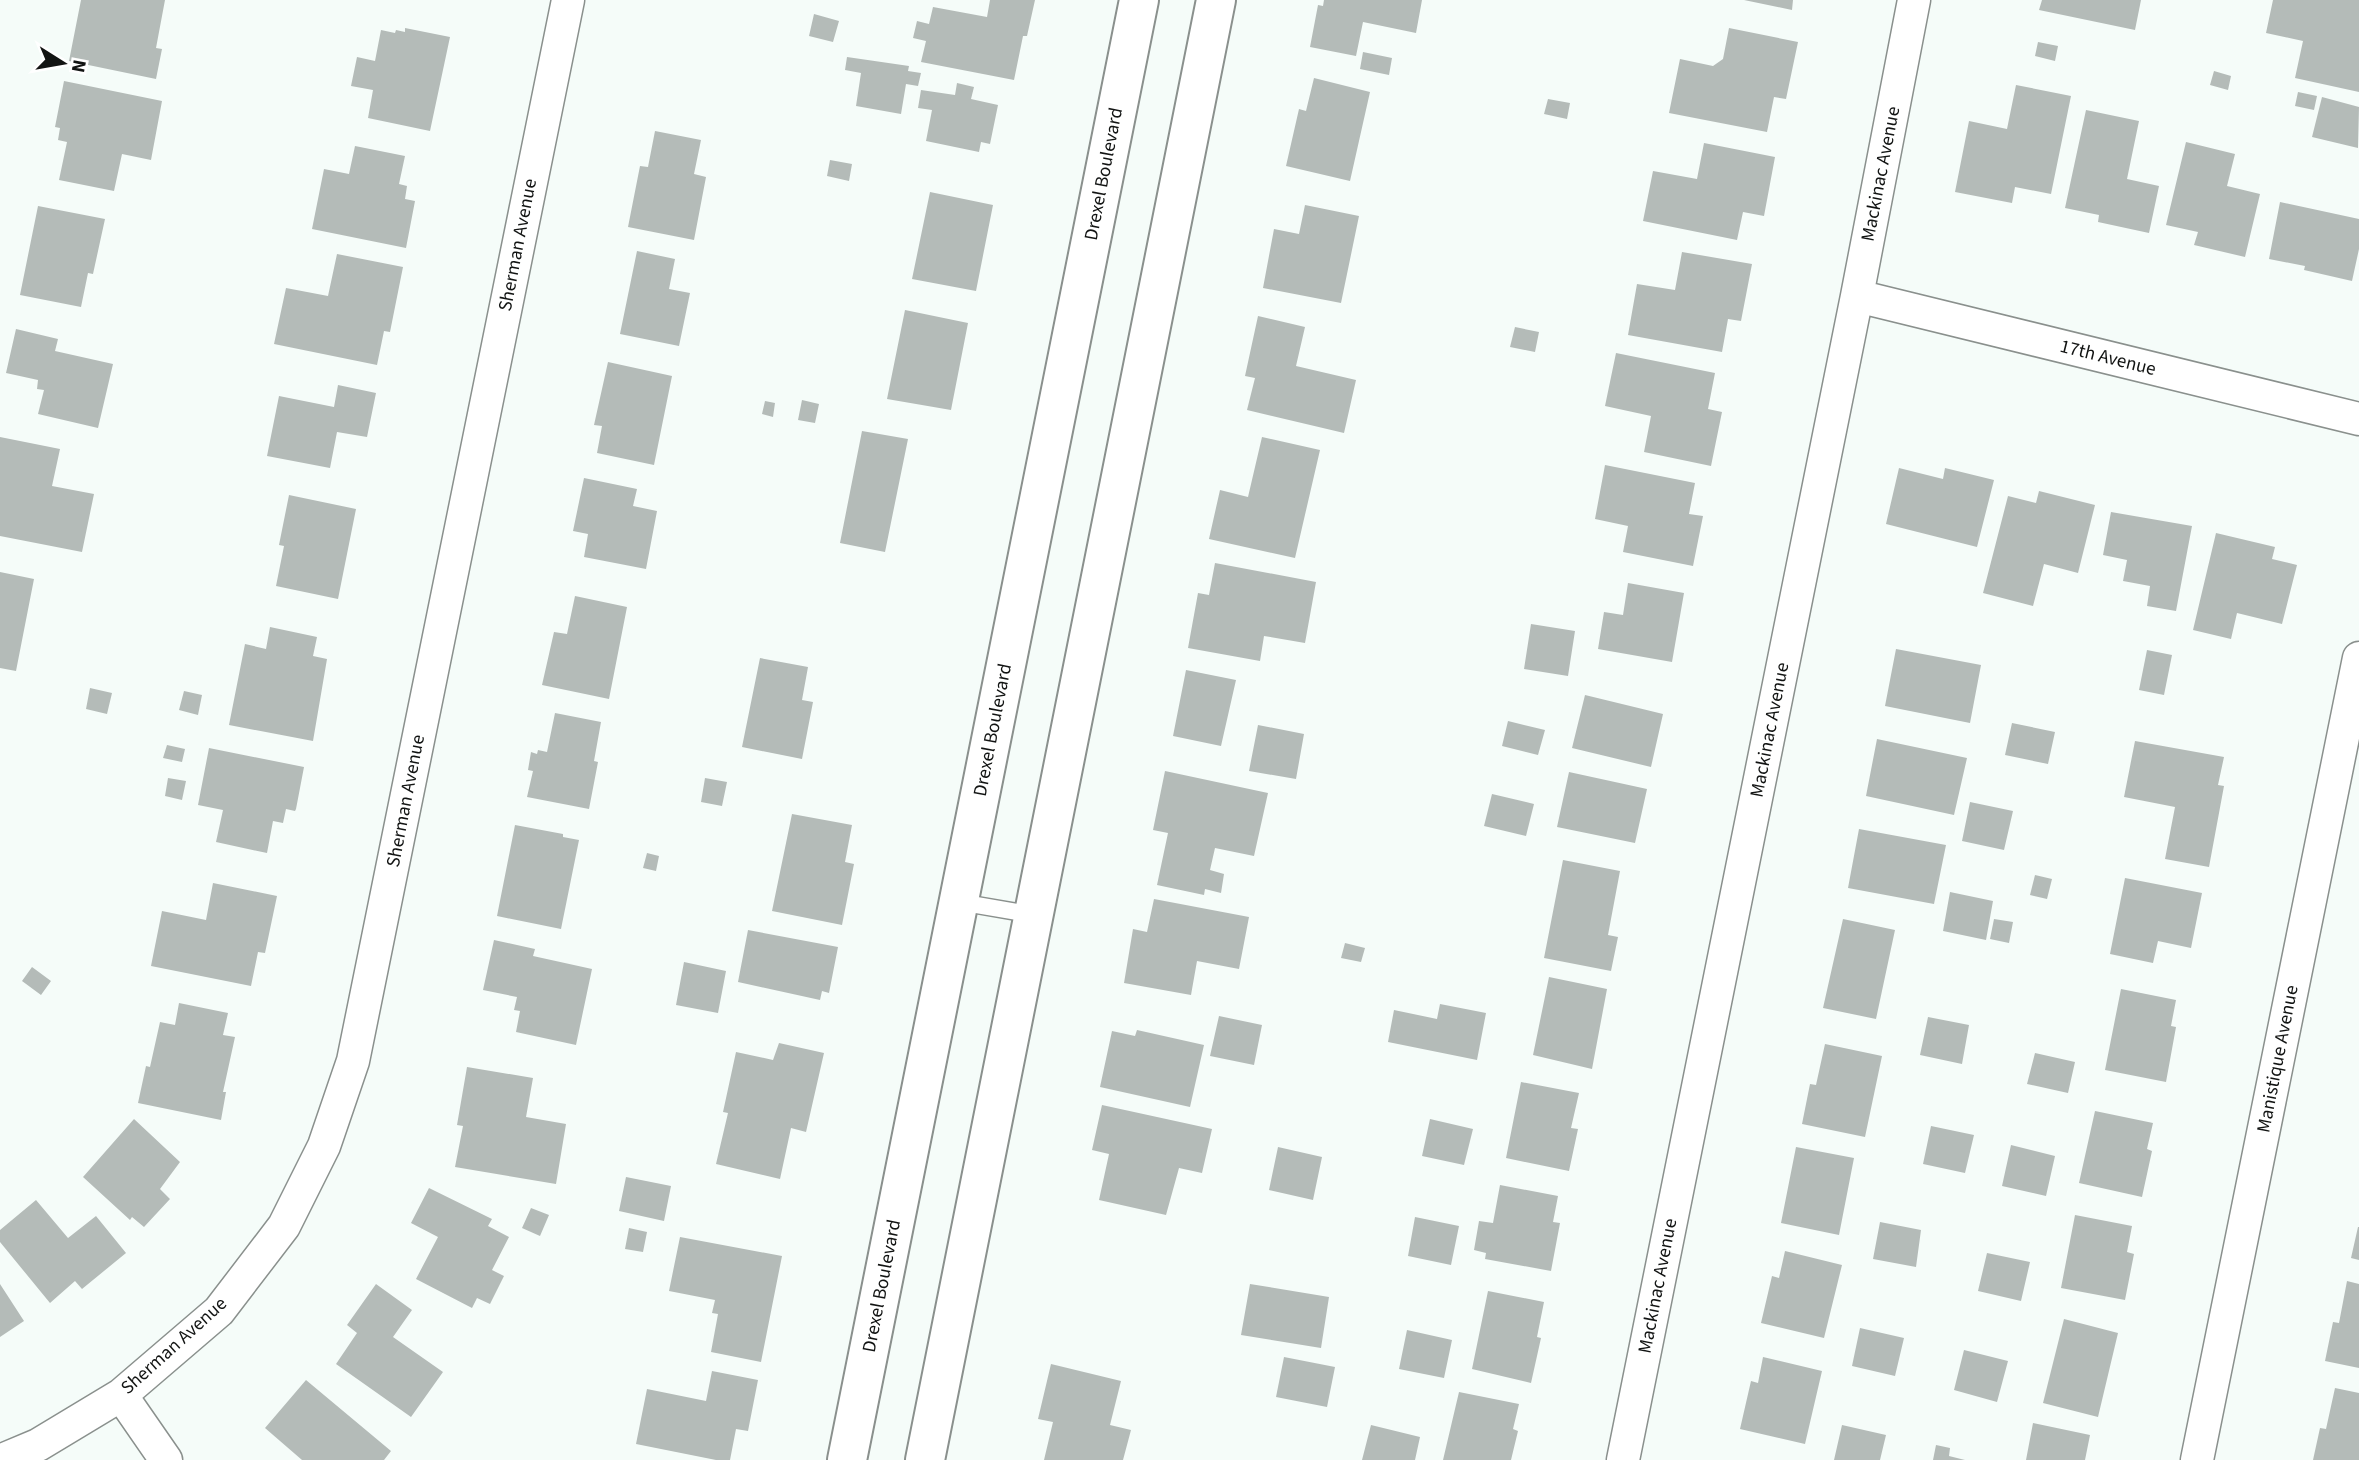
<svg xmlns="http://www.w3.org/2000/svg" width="2359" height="1460" font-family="'Source Sans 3',sans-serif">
	<rect width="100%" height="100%" fill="#f5fcf9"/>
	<path fill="#b4bbb8" d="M81,0H165L156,48L162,49L156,79L69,61Z
		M990,0H1035L1027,36H1023L1014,80L921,62L926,41L913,38L917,21L929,24L933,7L987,17Z
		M1324,0H1422L1416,33L1363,22L1356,56L1310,47L1318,5L1323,6Z
		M1744,0H1793L1792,10Z
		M2042,0H2141L2135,30L2039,10Z
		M2273,0H2359V92L2295,78L2303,41L2266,33Z
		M814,14L839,21L833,42L809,36Z
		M405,28L450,37L430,131L368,118L373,90L351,86L357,57L375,61L381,30L395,33L396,30L405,32Z
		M1729,28L1798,42L1786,99L1774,97L1767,132L1669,113L1680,59L1713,66L1723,59Z
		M2038,42L2058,46L2055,61L2035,56Z
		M1363,52L1392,58L1389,75L1360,69Z
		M847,57L909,66L908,71L921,73L918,86L906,84L901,114L856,106L861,73L845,70Z
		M2214,71L2231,76L2228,90L2210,85Z
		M1314,78L1370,92L1350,181L1286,166L1299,109L1306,111Z
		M64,81L162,101L151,160L122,154L114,191L59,180L67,142L58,140L60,128L55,127Z
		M957,83L974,87L971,99L998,105L990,144L981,142L979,152L926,141L932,110L918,108L921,90L955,95Z
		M2016,85L2071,96L2051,194L2015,187L2012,203L1955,192L1969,121L2007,129Z
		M2298,92L2317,96L2314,110L2295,106Z
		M2322,97L2359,107L2358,148L2312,137Z
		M1548,99L1570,103L1567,119L1544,114Z
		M2086,110L2139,121L2127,179L2159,186L2149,233L2098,222L2099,215L2065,208Z
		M655,131L701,140L694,174L706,177L694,240L628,227L640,166L648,167Z
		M2186,142L2235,154L2227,186L2260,194L2245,257L2194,245L2198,232L2166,225Z
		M1704,143L1775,157L1764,216L1743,212L1737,240L1643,221L1653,171L1697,179Z
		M355,146L405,156L399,184L407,186L405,199L415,201L406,248L312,229L324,169L349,174Z
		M830,160L852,164L849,181L827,176Z
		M930,192L993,205L976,291L912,279Z
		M2280,202L2359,219V249L2352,281L2304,270L2305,266L2269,259Z
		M1305,205L1359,216L1341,303L1263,288L1274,229L1299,234Z
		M38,206L105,219L93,274L88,273L81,307L20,295Z
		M637,251L675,259L669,289L690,293L679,346L620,334Z
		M1682,252L1752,264L1741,321L1728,319L1722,352L1628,335L1637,284L1675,290Z
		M337,254L403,267L390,332L384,331L377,365L274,344L286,288L328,296Z
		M905,310L968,323L951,410L887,399Z
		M1258,316L1305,327L1296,366L1356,380L1344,433L1247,410L1255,378L1245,376Z
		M1515,327L1539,332L1535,352L1510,347Z
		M16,329L58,339L55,351L113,364L98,428L38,414L44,390L37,389L38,380L6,373Z
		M1616,353L1715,373L1708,409L1722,412L1711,466L1644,452L1651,416L1605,406Z
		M608,362L672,376L654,465L597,453L602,426L594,425Z
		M338,385L376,393L367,437L337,432L330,468L267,456L279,396L334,407Z
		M802,400L819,404L815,423L798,420Z
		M765,401L775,403L773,417L762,414Z
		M862,431L908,439L885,552L840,543Z
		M0,437L60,449L52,486L94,494L82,552L0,536Z
		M1262,437L1320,450L1295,558L1209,539L1220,490L1248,497Z
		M1605,465L1695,483L1689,514L1703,516L1693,566L1623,552L1628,526L1595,519Z
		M1899,468L1943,479L1945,468L1994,480L1977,547L1886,524Z
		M584,478L637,489L633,506L657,511L646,569L584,557L588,534L573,531Z
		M2039,491L2095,505L2078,573L2044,564L2033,606L1983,593L2008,496L2036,503Z
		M289,495L356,509L338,599L276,586L284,546L279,545Z
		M2111,512L2192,526L2176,611L2147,606L2150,586L2123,581L2127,560L2103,555Z
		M2216,533L2275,547L2272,559L2297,565L2282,624L2237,613L2231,639L2193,630Z
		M1215,563L1316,582L1305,643L1264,636L1260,661L1188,648L1198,593L1209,595Z
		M0,572L34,579L16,671L0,668Z
		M1628,583L1684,593L1672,662L1598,649L1604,612L1623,615Z
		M575,596L627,607L609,699L542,685L554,632L567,634Z
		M1531,624L1575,631L1568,676L1524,669Z
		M270,627L317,637L313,656L327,659L313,741L229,725L245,644L266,649Z
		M1896,649L1981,665L1970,723L1885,706Z
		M2147,650L2172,655L2164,695L2139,690Z
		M760,658L808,667L802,700L813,702L802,759L742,747Z
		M1186,670L1236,680L1221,746L1173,736Z
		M90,688L112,693L107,714L86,709Z
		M184,691L202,695L198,715L179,710Z
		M1585,695L1663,714L1651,767L1572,748Z
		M555,713L601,722L594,761L598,762L589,809L527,797L533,771L528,770L531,752L537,754L538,750L547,752Z
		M1508,721L1545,730L1538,755L1502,746Z
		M2012,723L2055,732L2048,764L2005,755Z
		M1258,725L1304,734L1296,779L1249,771Z
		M1877,739L1967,758L1954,815L1866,796Z
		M2135,741L2224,757L2218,785L2224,786L2209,867L2165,859L2175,807L2124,797Z
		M167,745L185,749L182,762L163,758Z
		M209,748L304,767L296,809L295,811L286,809L283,823L273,821L267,853L216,842L223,810L198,805Z
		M1165,771L1268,793L1254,856L1215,848L1210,870L1224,874L1221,893L1205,889L1204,895L1157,885L1168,833L1153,830Z
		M1569,772L1647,789L1635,843L1557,827Z
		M168,778L186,781L182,800L165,796Z
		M705,778L727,782L722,806L701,802Z
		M1492,794L1534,804L1526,836L1484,826Z
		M1970,802L2013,811L2004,850L1962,841Z
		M792,814L852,825L845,862L854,864L842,925L772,911Z
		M515,825L563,834V837L579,840L561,929L497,916Z
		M1859,829L1946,845L1934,904L1848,888Z
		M647,853L659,856L656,871L643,868Z
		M1563,860L1620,871L1608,935L1618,937L1611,971L1544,958Z
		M2035,875L2052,879L2047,899L2030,895Z
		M2125,878L2202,893L2191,948L2158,941L2153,963L2110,954Z
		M213,883L277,896L265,953L258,952L251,986L151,966L162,911L206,920Z
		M1950,892L1993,901L1986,940L1943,931Z
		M1154,899L1249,917L1239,969L1197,961L1191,995L1124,983L1133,929L1147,932Z
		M1843,919L1895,930L1876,1019L1823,1008Z
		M1994,919L2013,922L2009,943L1990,939Z
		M748,930L838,947L829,993L822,991L820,1000L738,982Z
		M494,940L535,949L533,956L592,969L576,1045L516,1032L520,1011L514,1010L517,997L483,990Z
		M1345,943L1365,948L1361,962L1341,958Z
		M684,962L726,971L718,1013L676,1005Z
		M32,967L51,981L41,995L22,981Z
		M1549,977L1607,989L1592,1069L1533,1055Z
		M2121,989L2176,1000L2171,1026L2176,1027L2166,1082L2105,1070Z
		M179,1003L228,1013L223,1035L235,1037L223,1092H226L221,1120L138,1103L146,1066L150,1067L160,1022L175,1025Z
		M1440,1004L1486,1013L1477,1060L1388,1042L1394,1010L1437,1019Z
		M1219,1016L1262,1025L1254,1065L1210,1056Z
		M1928,1017L1969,1025L1962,1064L1920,1055Z
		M1137,1030L1204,1045L1190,1107L1100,1087L1112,1031L1135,1036Z
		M779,1043L824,1053L806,1132L791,1128L780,1179L716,1164L728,1113L723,1112L736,1052L773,1060Z
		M1825,1044L1882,1056L1865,1137L1802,1124L1810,1084L1816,1085Z
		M2035,1053L2075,1062L2068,1093L2027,1084Z
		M467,1067L533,1078L526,1117L566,1124L556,1184L455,1167L463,1126L457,1125Z
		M1521,1082L1579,1093L1571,1128L1578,1129L1569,1171L1506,1158Z
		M1102,1105L1212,1129L1202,1173L1179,1168L1166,1215L1099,1200L1109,1154L1092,1150Z
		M2095,1111L2153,1123L2147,1149L2152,1151L2142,1197L2079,1183Z
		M134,1119L180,1162L160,1189L170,1199L144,1227L132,1217L130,1220L83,1177Z
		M1430,1119L1473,1129L1464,1165L1422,1156Z
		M1931,1126L1974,1135L1965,1173L1923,1164Z
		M2011,1145L2055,1156L2046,1196L2002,1186Z
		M1278,1147L1322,1157L1313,1200L1269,1190Z
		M1796,1147L1854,1158L1839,1235L1781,1223Z
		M626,1177L671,1186L664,1221L619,1211Z
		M1500,1185L1558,1196L1553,1222L1560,1223L1551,1271L1485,1259L1486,1253L1474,1250L1479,1221L1493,1223Z
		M429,1188L492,1219L488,1226L509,1237L492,1270L504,1276L490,1304L477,1298L472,1308L416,1279L438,1237L411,1223Z
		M36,1200L68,1238L96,1216L126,1253L82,1289L75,1281L50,1303L0,1242V1230Z
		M531,1208L549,1215L540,1236L522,1228Z
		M2075,1215L2132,1226L2127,1252L2134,1254L2125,1300L2061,1288Z
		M1415,1217L1459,1226L1451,1265L1408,1256Z
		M1880,1222L1921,1230L1916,1267L1873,1259Z
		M2358,1227H2359V1260L2351,1258Z
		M629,1228L647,1232L643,1252L625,1249Z
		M680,1237L782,1256L761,1362L711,1352L718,1314L712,1313L715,1300L669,1291Z
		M1785,1251L1842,1265L1824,1338L1761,1323L1772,1276L1779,1278Z
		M1987,1253L2030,1262L2021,1301L1978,1291Z
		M2347,1281L2359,1284V1368L2325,1361L2333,1322L2339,1323Z
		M0,1284L24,1321L0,1337Z
		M376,1284L412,1310L393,1337L443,1372L411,1417L336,1364L357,1333L347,1325Z
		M1250,1284L1329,1297L1321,1348L1241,1335Z
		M1488,1291L1544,1302L1537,1337L1541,1338L1531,1383L1472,1369Z
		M2064,1319L2118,1333L2098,1417L2043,1403Z
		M1860,1328L1904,1338L1895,1376L1852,1366Z
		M1407,1330L1452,1340L1444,1378L1399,1369Z
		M1964,1350L2008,1361L1997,1402L1954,1390Z
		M1284,1357L1335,1367L1327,1407L1276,1397Z
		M1763,1357L1822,1371L1805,1444L1740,1429L1751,1381L1758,1383Z
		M1051,1364L1121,1381L1110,1425L1131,1430L1123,1460H1044L1053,1422L1038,1419Z
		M712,1371L758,1380L748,1431L736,1429L730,1460H716L636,1444L647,1389L706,1401Z
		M306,1380L391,1451L384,1460H302L265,1428Z
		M2335,1388L2359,1393V1460H2313L2320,1428L2326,1429Z
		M1459,1392L1519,1404L1513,1429L1518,1431L1511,1460H1443Z
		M2033,1423L2090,1435L2085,1460H2026Z
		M1371,1425L1420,1437L1415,1460H1362Z
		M1842,1425L1886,1435L1880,1460H1834Z
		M1936,1445L1950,1448L1949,1456L1965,1460H1933Z"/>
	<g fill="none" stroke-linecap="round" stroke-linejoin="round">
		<g stroke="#8a908d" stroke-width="19">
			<path id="lane" d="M959,902L1034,915"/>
		</g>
		<g stroke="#8a908d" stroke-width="35">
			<path id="street" d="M1857,296L2359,419
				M121,1395L166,1460
				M2,1460L38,1445L121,1395L219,1311L284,1226L324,1146L353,1061L568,0
				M1623,1460L1857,296L1914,0
				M2197,1460L2359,658"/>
		</g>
		<g stroke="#8a908d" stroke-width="42">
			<path id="secondary" d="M847,1460L1139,0
				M925,1460L1216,0"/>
		</g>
		<use href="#lane" stroke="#fff" stroke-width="16"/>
		<use href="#street" stroke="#fff" stroke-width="32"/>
		<use href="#secondary" stroke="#fff" stroke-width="38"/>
	</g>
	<g text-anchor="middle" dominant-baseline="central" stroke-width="5" stroke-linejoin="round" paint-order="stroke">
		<g font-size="19" fill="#121413" stroke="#fff">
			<text transform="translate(1104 174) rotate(-79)">Drexel Boulevard</text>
			<text transform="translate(1881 174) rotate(-79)">Mackinac Avenue</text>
			<text transform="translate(518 245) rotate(-79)">Sherman Avenue</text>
			<text transform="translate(2108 358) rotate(14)">17th Avenue</text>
			<text transform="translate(993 730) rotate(-79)">Drexel Boulevard</text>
			<text transform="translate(1770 730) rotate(-79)">Mackinac Avenue</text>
			<text transform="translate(406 801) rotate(-79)">Sherman Avenue</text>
			<text transform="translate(2278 1059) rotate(-79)">Manistique Avenue</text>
			<text transform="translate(882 1286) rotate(-79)">Drexel Boulevard</text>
			<text transform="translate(1658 1286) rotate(-79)">Mackinac Avenue</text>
			<text transform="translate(174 1346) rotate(-42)">Sherman Avenue</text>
		</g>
	</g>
	<g transform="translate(63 63) rotate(101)" stroke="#ffffff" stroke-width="5" paint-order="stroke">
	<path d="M0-5L12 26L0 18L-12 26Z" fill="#121413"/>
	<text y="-10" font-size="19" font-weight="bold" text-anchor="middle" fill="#121413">N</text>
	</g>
</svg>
